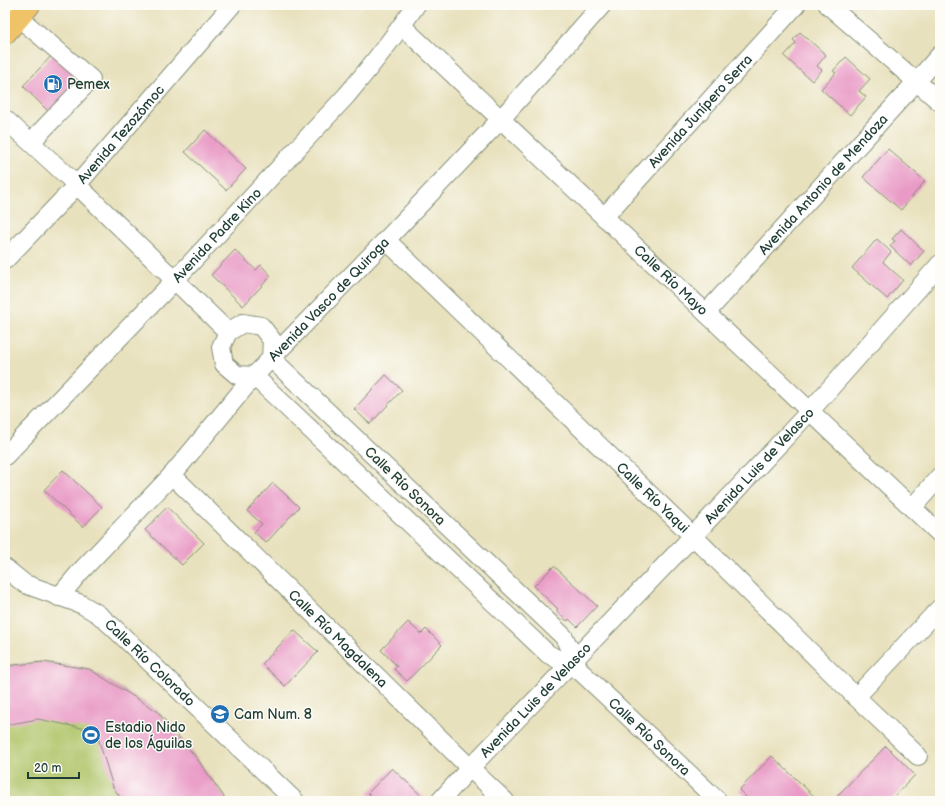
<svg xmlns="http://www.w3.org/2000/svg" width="945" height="806" font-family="'Balsamiq Sans',sans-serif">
	<rect width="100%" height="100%" fill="#fdfcf7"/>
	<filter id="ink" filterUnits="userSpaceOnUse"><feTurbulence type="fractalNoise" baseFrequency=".025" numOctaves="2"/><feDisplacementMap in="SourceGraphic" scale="8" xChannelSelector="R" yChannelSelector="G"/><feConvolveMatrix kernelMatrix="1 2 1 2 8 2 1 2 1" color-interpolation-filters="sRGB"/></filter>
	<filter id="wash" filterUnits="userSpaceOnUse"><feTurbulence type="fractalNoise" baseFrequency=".012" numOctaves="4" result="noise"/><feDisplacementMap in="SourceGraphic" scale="16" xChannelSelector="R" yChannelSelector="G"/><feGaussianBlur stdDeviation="0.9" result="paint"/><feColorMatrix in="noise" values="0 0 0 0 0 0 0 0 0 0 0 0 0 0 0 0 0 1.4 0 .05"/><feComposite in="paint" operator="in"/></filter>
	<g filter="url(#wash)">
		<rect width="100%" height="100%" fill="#e8e1bd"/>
		<path fill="#afc468" stroke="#67804e" d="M43,662L89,669L157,711L198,760L227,801H5V666Z"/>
		<g id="blocks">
			<path fill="#e99ac6" d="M800,32L826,55L817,66L822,70L812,81L784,56L796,43L793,40Z
				M54,53L84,82L52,115L23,86Z
				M846,57L870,79L859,91L866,97L850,115L821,89L836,73L833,71Z
				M205,130L246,169L226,190L185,152Z
				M888,149L925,181L901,210L863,177Z
				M901,229L924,251L911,266L890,246L895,241L892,239Z
				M877,239L891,252L883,262L903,280L887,299L852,268Z
				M235,250L256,270L261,265L271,276L243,306L211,275Z
				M386,375L402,390L370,424L354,409Z
				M63,470L102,507L83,527L44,490Z
				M273,483L299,507L266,543L254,532L262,524L247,511Z
				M167,507L204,543L182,565L145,530Z
				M554,566L597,606L577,627L569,619L567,621L556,611L558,609L534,586Z
				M408,622L421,634L426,629L442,645L407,681L394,669L397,666L381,650Z
				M294,630L318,652L285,686L262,664Z
				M43,662L89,669L157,711L198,760L227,801H123L113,787L96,731L38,719L5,725V666Z
				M886,746L915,775L890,801H842L837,796Z
				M772,756L819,801H750L739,790Z
				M392,768L425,799L423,801H418L416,799L414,801H377L368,793Z"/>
		</g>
	</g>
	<g filter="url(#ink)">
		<use href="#blocks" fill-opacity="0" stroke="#848f78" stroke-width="1"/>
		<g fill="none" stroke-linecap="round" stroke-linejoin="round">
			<g stroke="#848f78" stroke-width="20">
				<g id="minor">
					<path d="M828,5L940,102"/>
					<path d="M5,7L30,27L91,79L31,142"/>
					<path id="s1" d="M402,26L940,534"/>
					<path d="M5,119L77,185L228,332"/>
					<path id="s2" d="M604,217L796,5"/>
					<path id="s3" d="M386,240L693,536L856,697L918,756"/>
					<path id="s4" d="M5,260L77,185L232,5"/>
					<path id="s5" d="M706,313L916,82L940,55"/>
					<path id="s6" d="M5,456L174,281L347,95C371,66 395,36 416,5"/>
					<path id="s7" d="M172,475L470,768L505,801"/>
					<path d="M912,508L940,476"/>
					<path id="s8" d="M5,568L25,584L81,604L98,614L113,627L295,801"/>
					<path id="s9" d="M59,597L80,572L172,475L254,376L386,240L501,119L602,5"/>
					<path id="s10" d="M580,671L564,637L271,358L272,340L261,326L243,323L228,332L221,347L224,364L237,375L254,376L548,654L580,671L718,801"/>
					<path d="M856,697L940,608"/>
					<path id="s11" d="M440,801L470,768L693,536L810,411L940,264"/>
				</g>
			</g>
			<g stroke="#848f78" stroke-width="24">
				<path id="major" d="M5,33L29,5"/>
			</g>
			<use href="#minor" stroke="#fff" stroke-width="18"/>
			<use href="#major" stroke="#f1c369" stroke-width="22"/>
		</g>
	</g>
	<defs>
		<g id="fuel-disc" transform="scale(1)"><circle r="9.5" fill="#1f6fb2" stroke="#fdfcf7"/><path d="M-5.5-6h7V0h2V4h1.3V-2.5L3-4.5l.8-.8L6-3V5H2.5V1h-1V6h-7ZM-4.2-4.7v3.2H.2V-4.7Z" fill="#fff"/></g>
		<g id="school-disc" transform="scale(1)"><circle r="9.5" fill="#1f6fb2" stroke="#fdfcf7"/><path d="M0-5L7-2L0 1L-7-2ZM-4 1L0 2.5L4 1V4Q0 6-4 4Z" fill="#fff"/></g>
		<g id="stadium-disc" transform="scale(1)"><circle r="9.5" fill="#1f6fb2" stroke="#fdfcf7"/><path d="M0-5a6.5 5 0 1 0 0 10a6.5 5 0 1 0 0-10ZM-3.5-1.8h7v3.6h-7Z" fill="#fff"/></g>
	</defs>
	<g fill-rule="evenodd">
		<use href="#fuel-disc" x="53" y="84"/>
		<use href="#school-disc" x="220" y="714"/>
		<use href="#stadium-disc" x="91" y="735"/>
	</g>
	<g text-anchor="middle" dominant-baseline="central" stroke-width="3" stroke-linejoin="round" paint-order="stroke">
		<g font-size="14" fill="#1f3d34" stroke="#fdfcf7" text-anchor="start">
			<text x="67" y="84">Pemex</text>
			<text x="234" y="714">Cam Num. 8</text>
			<text x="105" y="727">Estadio Nido<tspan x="105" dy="16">de los Águilas</tspan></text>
		</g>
		<g font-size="14" fill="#1f3d34" stroke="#fdfcf7">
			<text stroke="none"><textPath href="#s2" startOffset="143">Avenida Junípero Serra</textPath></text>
			<text stroke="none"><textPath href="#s4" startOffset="171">Avenida Tezozómoc</textPath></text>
			<text stroke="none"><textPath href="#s5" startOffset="174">Avenida Antonio de Mendoza</textPath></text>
			<text stroke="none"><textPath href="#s6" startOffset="306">Avenida Padre Kino</textPath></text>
			<text stroke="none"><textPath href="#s1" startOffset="370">Calle Río Mayo</textPath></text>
			<text stroke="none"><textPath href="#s9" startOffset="402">Avenida Vasco de Quiroga</textPath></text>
			<text stroke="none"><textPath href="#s11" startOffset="463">Avenida Luis de Velasco</textPath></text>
			<text transform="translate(405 486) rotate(44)">Calle Río Sonora</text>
			<text stroke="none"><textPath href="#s3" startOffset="371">Calle Río Yaqui</textPath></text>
			<text stroke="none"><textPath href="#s7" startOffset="233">Calle Río Magdalena</textPath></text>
			<text stroke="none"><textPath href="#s8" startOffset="176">Calle Río Colorado</textPath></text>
			<text stroke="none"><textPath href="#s11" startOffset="139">Avenida Luis de Velasco</textPath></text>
			<text stroke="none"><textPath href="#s10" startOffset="1118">Calle Río Sonora</textPath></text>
		</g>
	</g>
	<rect width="945" height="806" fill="none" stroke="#fdfcf7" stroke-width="20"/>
	<path d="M28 772v6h51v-6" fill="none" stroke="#1f3d34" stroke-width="2"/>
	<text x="34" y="772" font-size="12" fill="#1f3d34" stroke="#fdfcf7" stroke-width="3" paint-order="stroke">20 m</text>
</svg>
